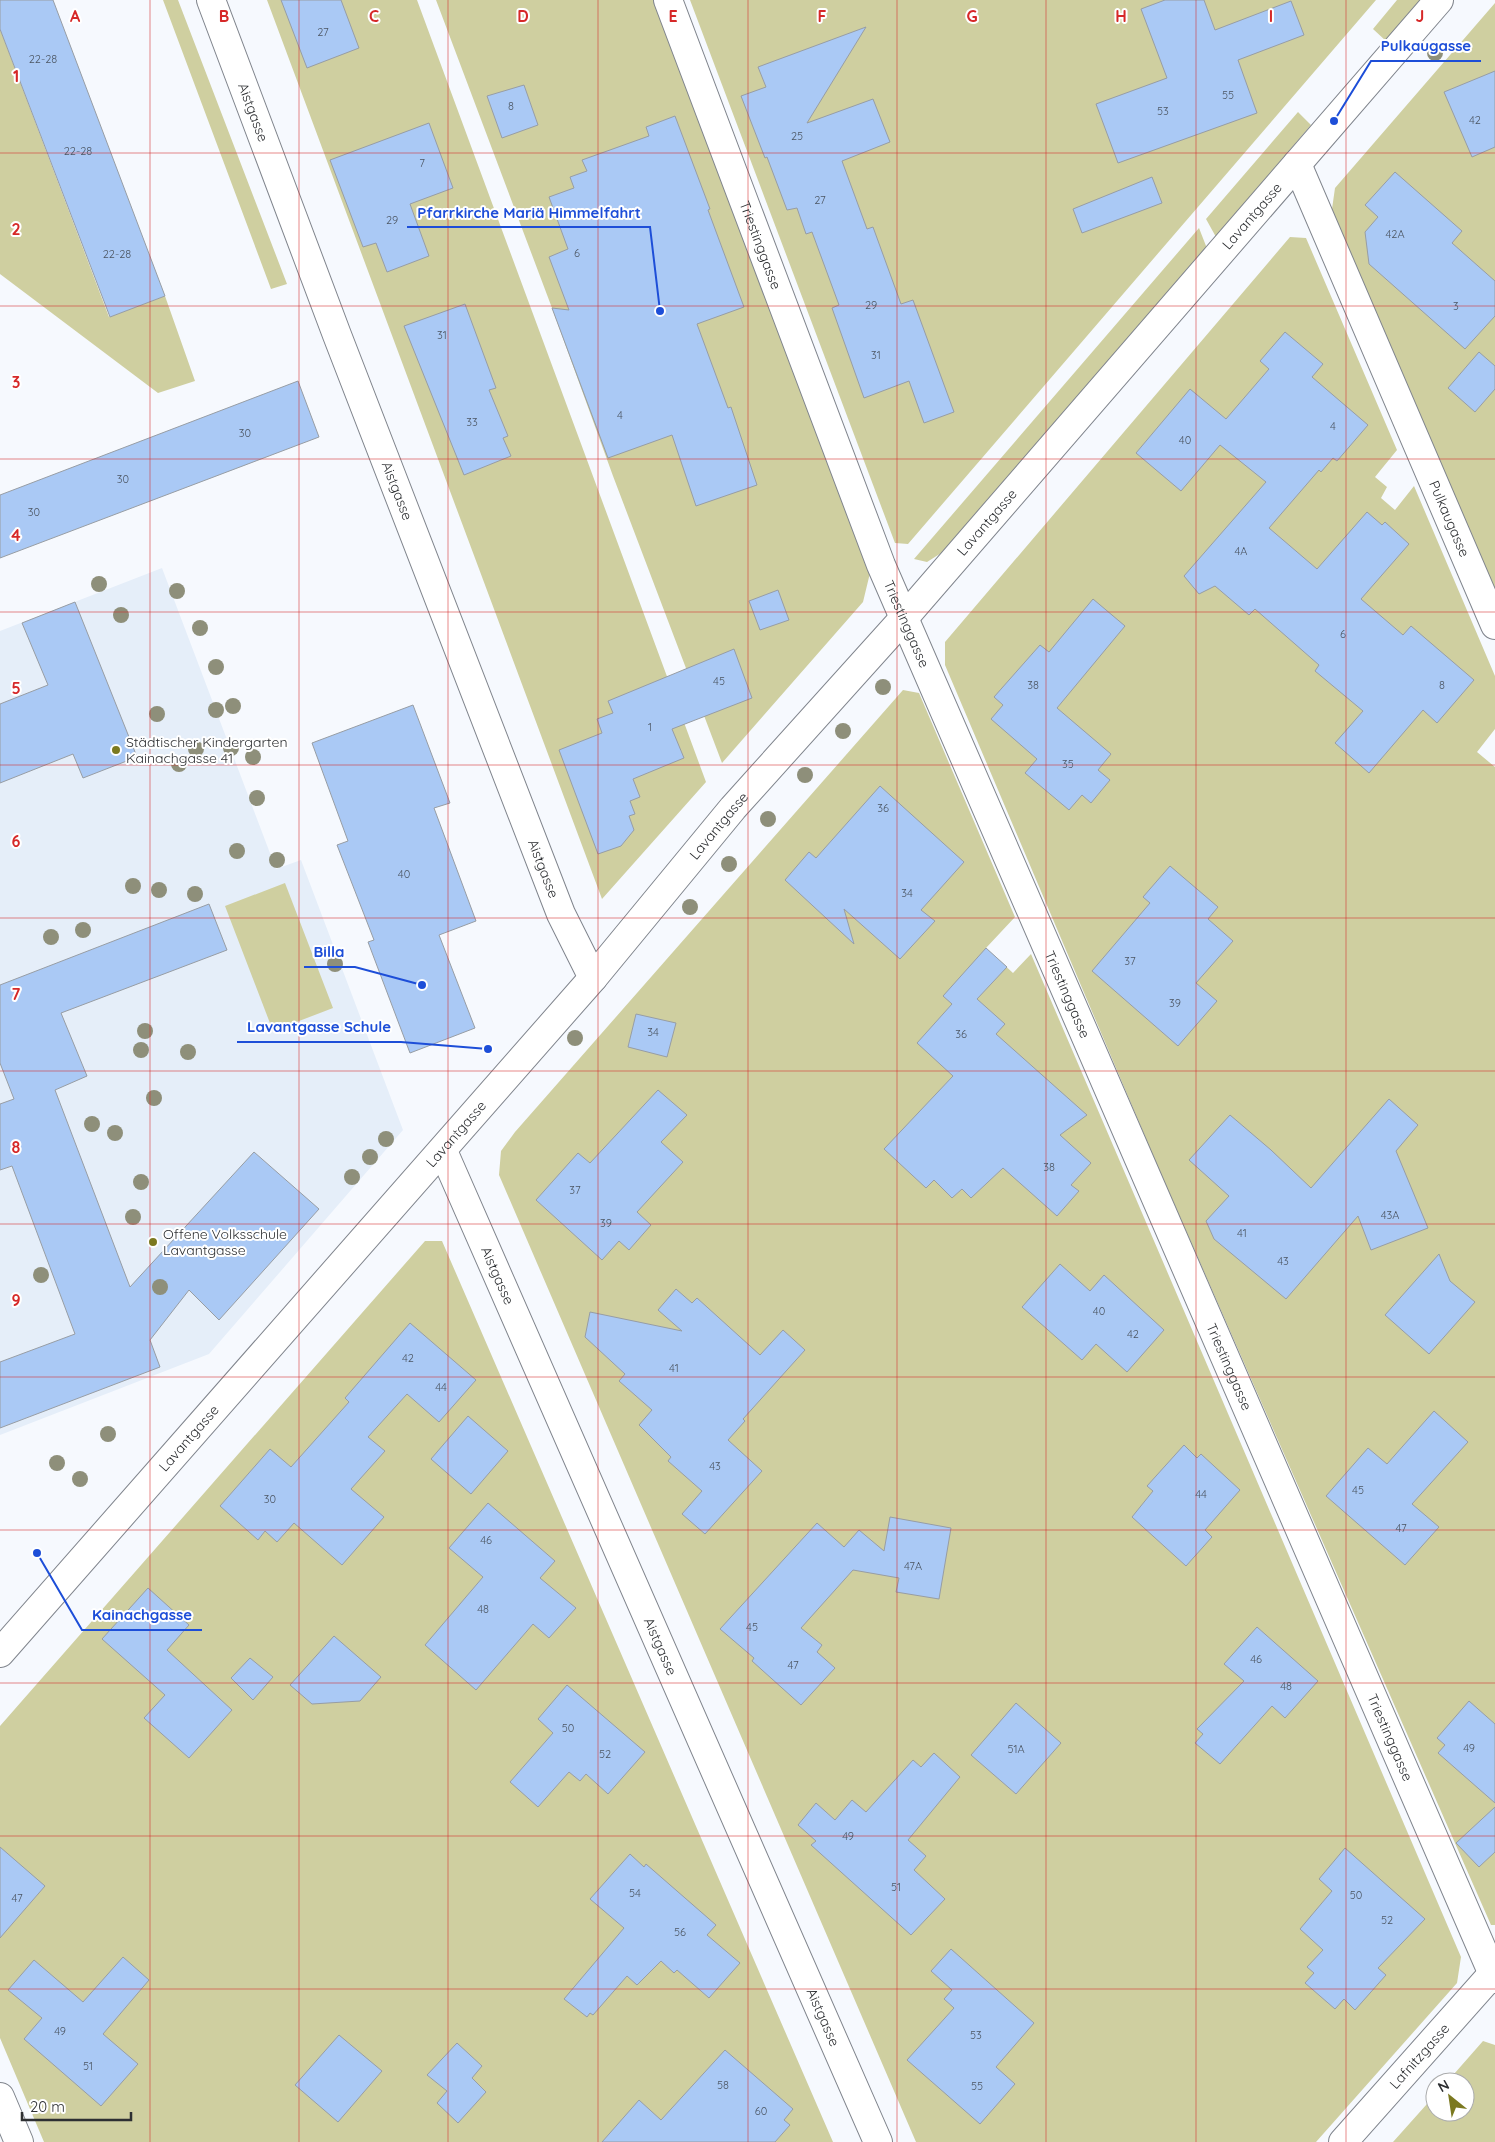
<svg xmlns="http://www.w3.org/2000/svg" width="1495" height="2142" font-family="Quicksand,sans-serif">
	<rect width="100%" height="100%" fill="#f6f9fe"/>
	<path fill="#e5eef9" d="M162,568L276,869L301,860L403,1130L209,1354L0,1435V631Z"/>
	<path fill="#cfcfa0" d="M163,0H178L287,284L271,289Z
		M267,0H417L706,782L602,899Z
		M436,0H655L870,573L863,602L722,763L613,476L552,308Z
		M690,0H1376L908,544L895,543Z
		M1397,0H1421L1386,41L1373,29Z
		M1495,3V595L1331,216L1335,188Z
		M0,29L109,317L165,296L195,381L158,393L0,274Z
		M1298,112L1311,125L1216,237L1206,219Z
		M1199,228L1208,251L946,550L927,562L914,559Z
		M1290,237L1306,238L1397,450L1375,477L1387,487L1381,498L1395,510L1414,486L1495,676V729L1477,752L1495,767V1925H1491L1158,1167L945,665V642Z
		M903,690L919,693L1015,917L986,948L1013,973L1031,954L1461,1957L1457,1983L1316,2142H916L499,1175L501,1151L515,1132Z
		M285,883L333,1008L273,1031L225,906Z
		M425,1241H442L833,2142H44L0,2038V1726Z
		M1483,2041L1495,2045V2142H1393L1435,2095V2112H1465V2082H1447Z"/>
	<path fill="#aac9f5" stroke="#979da4" d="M0,0H53L165,296L110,317L0,29Z
		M281,0H341L359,48L307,68Z
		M1165,0H1204L1215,30L1291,1L1304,35L1238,60L1257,113L1118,163L1096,104L1167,78L1141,9Z
		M866,27L807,123L873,99L890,142L842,161L867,229L873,227L901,304L913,300L954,412L924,423L909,381L864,398L832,308L839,305L812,232L806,234L797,208L787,210L767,157L765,158L741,96L766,87L758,67Z
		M1495,71V147L1472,157L1444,92Z
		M524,85L538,125L502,138L487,96Z
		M675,116L710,209L708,210L744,307L697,324L728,408L731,407L757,485L696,506L672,435L608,458L552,308L569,310L549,257L568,249L549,197L574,188L570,177L587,171L582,160L649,136L646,127Z
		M429,123L453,188L410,204L429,256L387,272L376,243L363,247L330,160Z
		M1395,172L1462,231L1452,243L1495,281V316L1465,349L1369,264L1365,232L1378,217L1365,205Z
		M1152,177L1162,203L1082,233L1073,209Z
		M465,304L496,388L489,390L508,436L503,438L511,456L464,475L404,326Z
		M1285,332L1323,364L1312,377L1368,425L1337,461L1333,458L1321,472L1319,470L1269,528L1317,569L1367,512L1382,525L1385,522L1409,544L1361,599L1403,635L1411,626L1474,680L1437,723L1423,710L1369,773L1335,743L1363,711L1315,671L1319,665L1255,609L1249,615L1215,586L1199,594L1184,576L1266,482L1220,445L1181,491L1136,453L1190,389L1226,419L1269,369L1260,361Z
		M1479,352L1495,366V389L1475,412L1448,388Z
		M298,381L319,437L0,558V495Z
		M778,590L789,620L760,630L749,601Z
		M1093,599L1125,626L1057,708L1111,754L1098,770L1110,780L1091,803L1082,795L1069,810L1025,773L1037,759L991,719L1003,705L994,697L1040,645L1049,652Z
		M75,602L137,757L83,778L73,754L0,783V704L48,685L22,623Z
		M734,649L752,698L672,729L684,758L633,779L640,797L630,801L635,814L629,816L634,830L621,846L598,854L559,750L602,733L597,719L613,713L608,701Z
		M413,705L450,803L434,808L476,921L439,935L475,1028L410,1053L368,942L374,940L337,845L348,841L312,743Z
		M880,786L964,862L921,910L935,921L900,959L844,909L854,944L785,880L809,852L816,858Z
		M1170,866L1218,907L1208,919L1233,941L1196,983L1217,1001L1178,1046L1092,971L1150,903L1143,897Z
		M209,904L227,950L61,1013L87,1076L55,1090L130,1287L254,1152L319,1209L219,1320L189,1290L150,1340L160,1367L0,1428V1362L75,1334L12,1166L0,1170V1104L14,1099L0,1063V985Z
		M986,948L1007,967L977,999L1005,1024L996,1034L1087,1115L1060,1135L1091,1163L1071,1185L1079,1191L1057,1216L1003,1168L971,1198L962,1189L952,1198L934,1180L926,1188L884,1149L953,1076L917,1043L952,1004L943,996Z
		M636,1014L676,1023L667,1057L628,1047Z
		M658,1090L687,1115L661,1142L683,1162L637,1212L651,1225L629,1250L619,1241L602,1260L536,1200L578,1153L590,1163Z
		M1389,1099L1418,1125L1396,1151L1428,1228L1371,1250L1358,1216L1286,1299L1214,1239L1206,1221L1229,1196L1189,1160L1230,1115L1271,1150L1311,1188Z
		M1439,1254L1450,1281L1475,1302L1429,1354L1385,1315Z
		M1060,1264L1090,1291L1104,1275L1164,1330L1127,1372L1096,1344L1082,1360L1022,1307Z
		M676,1289L692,1303L697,1298L760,1355L783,1330L805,1350L743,1419L745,1421L728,1440L762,1471L705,1534L682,1514L702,1491L668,1461L671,1457L639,1425L652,1410L619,1381L625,1374L585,1337L590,1312L682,1331L658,1310Z
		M410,1323L476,1380L439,1422L407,1394L368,1437L385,1451L351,1489L384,1517L342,1565L294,1523L277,1542L265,1531L258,1540L220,1506L270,1449L291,1467L349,1402L345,1398Z
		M1434,1411L1468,1442L1412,1504L1439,1527L1405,1565L1326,1496L1368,1448L1387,1464Z
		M468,1416L508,1451L471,1494L431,1459Z
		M1184,1445L1197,1458L1201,1454L1240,1490L1205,1530L1212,1537L1186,1566L1132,1517L1153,1491L1147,1486Z
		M488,1503L555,1561L540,1578L576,1608L549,1638L533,1624L476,1690L425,1645L483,1577L449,1548Z
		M890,1517L951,1528L939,1599L896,1592L899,1578L853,1570L801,1628L822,1645L817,1652L835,1668L801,1705L752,1661L754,1658L720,1629L817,1523L844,1547L859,1530L884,1551Z
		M148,1588L189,1625L167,1650L232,1710L189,1758L144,1718L165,1695L102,1639Z
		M1257,1627L1318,1681L1285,1718L1272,1706L1220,1764L1195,1743L1203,1734L1197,1729L1244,1681L1224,1664Z
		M334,1636L381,1677L360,1701L312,1704L290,1685Z
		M250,1658L273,1677L253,1700L231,1678Z
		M567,1685L645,1752L608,1794L586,1774L580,1781L569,1772L538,1807L510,1782L553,1733L538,1719Z
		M1469,1701L1495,1724V1803L1438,1753L1445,1745L1437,1738Z
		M1016,1703L1061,1743L1016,1794L971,1755Z
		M934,1753L960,1777L908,1840L926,1856L914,1870L945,1899L911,1935L811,1845L816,1841L798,1825L816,1803L835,1820L852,1800L866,1812L913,1760L921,1767Z
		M1495,1807V1852L1479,1867L1456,1843Z
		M0,1847L45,1886L0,1938Z
		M1345,1848L1425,1919L1378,1968L1386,1975L1355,2010L1344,1999L1335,2009L1305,1983L1314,1973L1307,1967L1323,1950L1300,1929L1332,1891L1319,1879Z
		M630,1854L644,1867L646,1864L716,1925L707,1935L740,1963L709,1998L677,1970L674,1973L661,1961L637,1985L627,1976L593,2015L590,2013L587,2017L564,1999L624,1928L590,1899Z
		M951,1949L1034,2023L996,2067L1015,2084L980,2124L907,2060L954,2008L944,1999L952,1990L931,1971Z
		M123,1957L149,1980L103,2034L138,2064L101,2106L24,2039L42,2018L8,1990L34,1960L83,2002Z
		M339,2035L382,2071L338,2122L295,2085Z
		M457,2043L482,2066L472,2078L486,2092L458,2123L437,2103L447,2091L427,2075Z
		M725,2050L793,2109L784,2120L790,2125L775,2142H602L639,2100L661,2120Z"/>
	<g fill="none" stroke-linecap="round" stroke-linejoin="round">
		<g stroke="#80858d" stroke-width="30">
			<g id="minor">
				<path id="s1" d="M211,0L337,335L561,914L593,978"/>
				<path id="s2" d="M668,0L881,565L1495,1979"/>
				<path id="s3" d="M1297,164L1495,625"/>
				<path id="s4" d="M443,1151L878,2142"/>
				<path id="s5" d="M0,1653L593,978L733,808L904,618L1439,0"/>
				<path d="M0,2097L19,2142"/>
				<path id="s6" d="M1343,2142L1495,1971"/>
			</g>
		</g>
		<use href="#minor" stroke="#fff" stroke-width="28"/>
	</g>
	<g fill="#8e8f7a">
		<circle cx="1435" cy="53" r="8"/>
		<circle cx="99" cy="584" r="8"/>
		<circle cx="177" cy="591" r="8"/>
		<circle cx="121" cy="615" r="8"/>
		<circle cx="200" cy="628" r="8"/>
		<circle cx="216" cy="667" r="8"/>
		<circle cx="883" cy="687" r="8"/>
		<circle cx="233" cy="706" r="8"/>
		<circle cx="216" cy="710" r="8"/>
		<circle cx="157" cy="714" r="8"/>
		<circle cx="843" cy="731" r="8"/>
		<circle cx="231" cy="748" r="8"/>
		<circle cx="196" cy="749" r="8"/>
		<circle cx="253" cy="757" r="8"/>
		<circle cx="179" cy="764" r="8"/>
		<circle cx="805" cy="775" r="8"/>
		<circle cx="257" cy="798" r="8"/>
		<circle cx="768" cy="819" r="8"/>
		<circle cx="237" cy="851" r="8"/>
		<circle cx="277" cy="860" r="8"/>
		<circle cx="729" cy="864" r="8"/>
		<circle cx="133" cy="886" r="8"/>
		<circle cx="159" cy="890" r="8"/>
		<circle cx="195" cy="894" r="8"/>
		<circle cx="690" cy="907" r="8"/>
		<circle cx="83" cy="930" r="8"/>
		<circle cx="51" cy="937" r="8"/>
		<circle cx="335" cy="964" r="8"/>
		<circle cx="145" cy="1031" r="8"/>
		<circle cx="575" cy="1038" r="8"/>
		<circle cx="141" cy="1050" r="8"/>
		<circle cx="188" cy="1052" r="8"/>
		<circle cx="154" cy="1098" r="8"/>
		<circle cx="92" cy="1124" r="8"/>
		<circle cx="115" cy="1133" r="8"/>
		<circle cx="386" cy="1139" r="8"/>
		<circle cx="370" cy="1157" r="8"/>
		<circle cx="352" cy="1177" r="8"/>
		<circle cx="141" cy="1182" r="8"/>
		<circle cx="133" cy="1217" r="8"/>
		<circle cx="41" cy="1275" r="8"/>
		<circle cx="160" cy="1287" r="8"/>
		<circle cx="108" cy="1434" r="8"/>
		<circle cx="57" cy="1463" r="8"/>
		<circle cx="80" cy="1479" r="8"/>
	</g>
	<path fill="none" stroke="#d62828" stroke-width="1" stroke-opacity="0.55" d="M150,0V2142M299,0V2142M448,0V2142M598,0V2142M748,0V2142M897,0V2142M1046,0V2142M1196,0V2142M1346,0V2142M0,153H1495M0,306H1495M0,459H1495M0,612H1495M0,765H1495M0,918H1495M0,1071H1495M0,1224H1495M0,1377H1495M0,1530H1495M0,1683H1495M0,1836H1495M0,1989H1495"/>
	<g fill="#7b7920" stroke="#fff" stroke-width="2">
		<circle cx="116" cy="750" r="5"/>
		<circle cx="153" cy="1242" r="5"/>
	</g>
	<g text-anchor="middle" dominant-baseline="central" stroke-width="4" stroke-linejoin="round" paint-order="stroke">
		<g font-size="11" fill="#4c5663">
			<text x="323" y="32">27</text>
			<text x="43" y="59">22-28</text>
			<text x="1228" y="95">55</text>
			<text x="511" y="106">8</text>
			<text x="1163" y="111">53</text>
			<text x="1475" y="120">42</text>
			<text x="797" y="136">25</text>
			<text x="78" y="151">22-28</text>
			<text x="422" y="163">7</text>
			<text x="820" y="200">27</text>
			<text x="392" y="220">29</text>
			<text x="1395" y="234">42A</text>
			<text x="577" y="253">6</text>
			<text x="117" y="254">22-28</text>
			<text x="871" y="305">29</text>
			<text x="1456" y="306">3</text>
			<text x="442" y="335">31</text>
			<text x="876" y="355">31</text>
			<text x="620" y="415">4</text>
			<text x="472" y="422">33</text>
			<text x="1333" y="426">4</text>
			<text x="245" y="433">30</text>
			<text x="1185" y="440">40</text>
			<text x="123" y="479">30</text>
			<text x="34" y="512">30</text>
			<text x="1241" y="551">4A</text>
			<text x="1343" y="634">6</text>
			<text x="719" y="681">45</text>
			<text x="1033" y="685">38</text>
			<text x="1442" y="685">8</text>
			<text x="650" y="727">1</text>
			<text x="1068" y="764">35</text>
			<text x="883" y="808">36</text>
			<text x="404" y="874">40</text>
			<text x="907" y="893">34</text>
			<text x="1130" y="961">37</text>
			<text x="1175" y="1003">39</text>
			<text x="653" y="1032">34</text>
			<text x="961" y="1034">36</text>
			<text x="1049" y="1167">38</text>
			<text x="575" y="1190">37</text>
			<text x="1390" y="1215">43A</text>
			<text x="606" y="1223">39</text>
			<text x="1242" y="1233">41</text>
			<text x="1283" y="1261">43</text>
			<text x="1099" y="1311">40</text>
			<text x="1133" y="1334">42</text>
			<text x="408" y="1358">42</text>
			<text x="674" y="1368">41</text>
			<text x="441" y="1387">44</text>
			<text x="715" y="1466">43</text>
			<text x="1358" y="1490">45</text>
			<text x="1201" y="1494">44</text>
			<text x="270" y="1499">30</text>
			<text x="1401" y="1528">47</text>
			<text x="486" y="1540">46</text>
			<text x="913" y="1566">47A</text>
			<text x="483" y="1609">48</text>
			<text x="752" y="1627">45</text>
			<text x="1256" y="1659">46</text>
			<text x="793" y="1665">47</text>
			<text x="1286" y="1686">48</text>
			<text x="568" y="1728">50</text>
			<text x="1469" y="1748">49</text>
			<text x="1016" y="1749">51A</text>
			<text x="605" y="1754">52</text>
			<text x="848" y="1836">49</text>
			<text x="896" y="1887">51</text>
			<text x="635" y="1893">54</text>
			<text x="1356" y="1895">50</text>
			<text x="17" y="1898">47</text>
			<text x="1387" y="1920">52</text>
			<text x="680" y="1932">56</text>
			<text x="60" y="2031">49</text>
			<text x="976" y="2035">53</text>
			<text x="88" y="2066">51</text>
			<text x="723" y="2085">58</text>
			<text x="977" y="2086">55</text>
			<text x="761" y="2111">60</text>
		</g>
		<g font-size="14" fill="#2d2f32" stroke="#fff">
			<text stroke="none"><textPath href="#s1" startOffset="120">Aistgasse</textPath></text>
			<text stroke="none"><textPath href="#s5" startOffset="1906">Lavantgasse</textPath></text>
			<text stroke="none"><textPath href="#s2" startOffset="262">Triestinggasse</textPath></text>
			<text stroke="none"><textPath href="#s1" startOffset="525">Aistgasse</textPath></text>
			<text stroke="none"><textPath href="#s3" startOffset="386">Pulkaugasse</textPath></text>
			<text stroke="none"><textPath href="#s5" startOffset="1501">Lavantgasse</textPath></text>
			<text stroke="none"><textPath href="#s2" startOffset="668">Triestinggasse</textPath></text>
			<text stroke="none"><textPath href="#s5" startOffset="1096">Lavantgasse</textPath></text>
			<text stroke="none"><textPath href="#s1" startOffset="930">Aistgasse</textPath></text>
			<text stroke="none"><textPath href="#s2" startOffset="1072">Triestinggasse</textPath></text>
			<text stroke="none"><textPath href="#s5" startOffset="691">Lavantgasse</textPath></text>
			<text stroke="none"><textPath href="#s4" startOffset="136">Aistgasse</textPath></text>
			<text stroke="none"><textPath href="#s2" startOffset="1478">Triestinggasse</textPath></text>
			<text stroke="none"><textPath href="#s5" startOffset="286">Lavantgasse</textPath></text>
			<text stroke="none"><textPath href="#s4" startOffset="541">Aistgasse</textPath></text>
			<text stroke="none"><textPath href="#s2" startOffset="1882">Triestinggasse</textPath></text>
			<text stroke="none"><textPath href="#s4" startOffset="946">Aistgasse</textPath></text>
			<text stroke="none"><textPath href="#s6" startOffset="115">Lafnitzgasse</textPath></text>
		</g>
		<g font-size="14" fill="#2d2f32" stroke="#fff" text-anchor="start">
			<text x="126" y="742">Städtischer Kindergarten<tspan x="126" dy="16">Kainachgasse 41</tspan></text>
			<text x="163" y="1234">Offene Volksschule<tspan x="163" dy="16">Lavantgasse</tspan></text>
		</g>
	</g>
	<g font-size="16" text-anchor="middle" font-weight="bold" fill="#d62828" stroke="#fff" stroke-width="4" stroke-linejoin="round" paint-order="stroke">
		<text x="75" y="22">A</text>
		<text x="224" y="22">B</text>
		<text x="374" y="22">C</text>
		<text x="523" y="22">D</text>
		<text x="673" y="22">E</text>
		<text x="822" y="22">F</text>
		<text x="972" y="22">G</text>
		<text x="1121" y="22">H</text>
		<text x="1271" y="22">I</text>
		<text x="1420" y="22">J</text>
		<text x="16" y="82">1</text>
		<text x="16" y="235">2</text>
		<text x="16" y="388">3</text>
		<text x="16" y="541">4</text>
		<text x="16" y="694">5</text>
		<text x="16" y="847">6</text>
		<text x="16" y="1000">7</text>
		<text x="16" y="1153">8</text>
		<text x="16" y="1306">9</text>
	</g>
	<path fill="none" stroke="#1d4ed8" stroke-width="2" d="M1334 121L1371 61H1481M660 311L650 227H407M422 985L355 967H304M488 1049L401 1042H237M37 1553L82 1630H202"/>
	<g fill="#1d4ed8" stroke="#fff" stroke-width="2">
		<circle cx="1334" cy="121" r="5"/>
		<circle cx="660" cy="311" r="5"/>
		<circle cx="422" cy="985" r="5"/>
		<circle cx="488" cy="1049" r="5"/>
		<circle cx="37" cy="1553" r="5"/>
	</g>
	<g font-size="15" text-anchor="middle" font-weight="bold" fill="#1d4ed8" stroke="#fff" stroke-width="4" stroke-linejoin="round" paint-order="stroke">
		<text x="1426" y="51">Pulkaugasse</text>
		<text x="529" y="218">Pfarrkirche Mariä Himmelfahrt</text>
		<text x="329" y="957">Billa</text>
		<text x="319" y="1032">Lavantgasse Schule</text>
		<text x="142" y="1620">Kainachgasse</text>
	</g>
	<g transform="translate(1450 2097) rotate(330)"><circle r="24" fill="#ffffff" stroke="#abacad"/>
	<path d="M0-4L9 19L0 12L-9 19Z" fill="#7b7920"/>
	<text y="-8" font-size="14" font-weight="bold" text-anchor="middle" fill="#2d2f32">N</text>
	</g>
	<path d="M22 2112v8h109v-8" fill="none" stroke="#2d2f32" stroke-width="2.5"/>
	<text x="30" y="2112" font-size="15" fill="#2d2f32" stroke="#ffffff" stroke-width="4" paint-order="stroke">20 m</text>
</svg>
